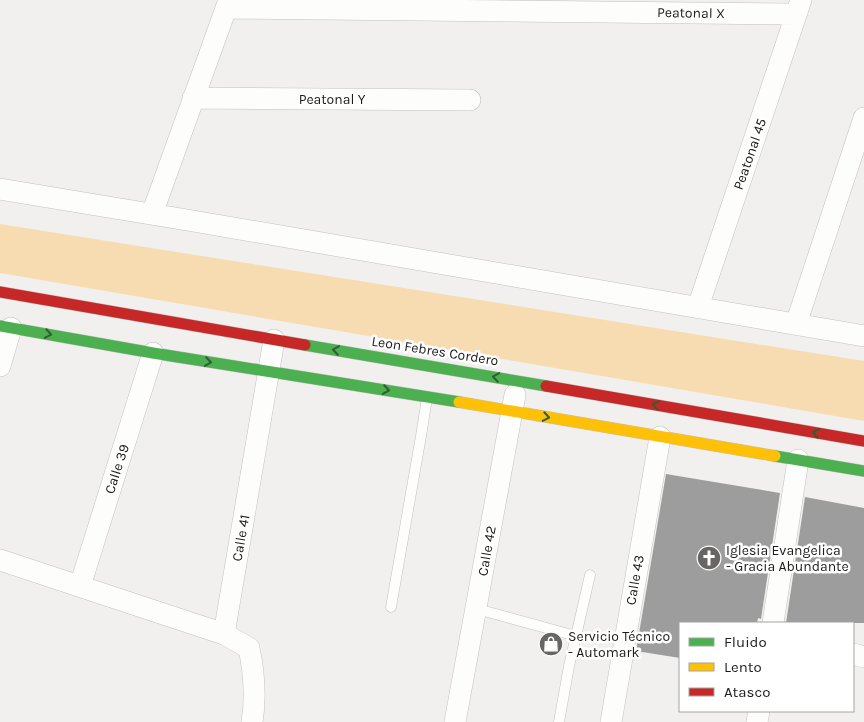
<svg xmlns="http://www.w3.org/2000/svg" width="864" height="722" font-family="Karla,sans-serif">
	<rect width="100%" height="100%" fill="#f2f0ee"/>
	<path fill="#f8dcb1" d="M0,224L864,361V421L0,273Z"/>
	<path fill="#9e9d9d" d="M666,474L780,493L761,619L758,618L757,623H680V658L636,651Z
		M805,497L864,508V623H786Z"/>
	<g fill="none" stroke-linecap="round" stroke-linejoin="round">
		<g stroke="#c2c1bf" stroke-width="11">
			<path id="lane" d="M391,607L421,436L427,398
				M477,609L576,636L569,666L559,722
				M576,636L590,575"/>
		</g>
		<g stroke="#c2c1bf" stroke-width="22">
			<path id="street" d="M226,8L796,14
				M193,98L470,100
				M0,189L193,221L864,336
				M152,214L229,0
				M698,307L801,0
				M796,324L864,118
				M0,366L11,328
				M0,560L224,634
				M80,586L153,353
				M773,623L798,460
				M853,654L864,657
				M252,722C256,698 254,672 249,648L224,634L274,340
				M455,722L515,395
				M611,722L660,437
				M757,722L759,711"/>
		</g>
		<g stroke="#c2c1bf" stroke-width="12">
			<path id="fast" d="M0,326L153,353L459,402
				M305,345L546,386
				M775,456L864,471"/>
		</g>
		<g stroke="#c2c1bf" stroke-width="12">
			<path id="slow" d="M459,402L775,456"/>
		</g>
		<g stroke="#c2c1bf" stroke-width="12">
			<path id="jam" d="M0,292L305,345
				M546,386L864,441"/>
		</g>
		<use href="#lane" stroke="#fdfdfc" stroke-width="10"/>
		<use href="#street" stroke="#fdfdfc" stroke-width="21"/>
		<use href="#fast" stroke="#4caf50" stroke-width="11"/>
		<use href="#slow" stroke="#ffc107" stroke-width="11"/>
		<use href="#jam" stroke="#c62828" stroke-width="11"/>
	</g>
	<defs><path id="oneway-chevron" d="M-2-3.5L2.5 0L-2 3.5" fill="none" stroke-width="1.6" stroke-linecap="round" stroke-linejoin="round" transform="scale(1.25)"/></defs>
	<g stroke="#325e32">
		<use href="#oneway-chevron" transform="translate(48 334) rotate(10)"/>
		<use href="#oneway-chevron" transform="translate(336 350) rotate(-171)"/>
		<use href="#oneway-chevron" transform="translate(208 362) rotate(9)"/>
		<use href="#oneway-chevron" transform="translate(496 377) rotate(-171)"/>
		<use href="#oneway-chevron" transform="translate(386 390) rotate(9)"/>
		<use href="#oneway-chevron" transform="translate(656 405) rotate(-170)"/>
		<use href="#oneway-chevron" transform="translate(546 417) rotate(10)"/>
		<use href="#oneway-chevron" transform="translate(816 433) rotate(-170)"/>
	</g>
	<defs>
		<g id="church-disc" transform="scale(1.25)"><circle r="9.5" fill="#676664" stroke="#fff"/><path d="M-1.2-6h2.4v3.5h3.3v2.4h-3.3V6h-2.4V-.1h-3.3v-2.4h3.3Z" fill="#fff"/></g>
		<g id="shop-disc" transform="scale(1.25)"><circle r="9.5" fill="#676664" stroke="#fff"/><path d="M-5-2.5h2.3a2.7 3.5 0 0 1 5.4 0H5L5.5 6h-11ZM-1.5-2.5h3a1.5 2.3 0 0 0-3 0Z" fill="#fff"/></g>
	</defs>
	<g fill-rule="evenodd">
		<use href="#church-disc" x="709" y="558"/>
		<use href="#shop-disc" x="551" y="644"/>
	</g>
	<g text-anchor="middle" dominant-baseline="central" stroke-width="5" stroke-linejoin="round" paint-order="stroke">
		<g font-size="14" fill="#1c1b1a" stroke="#fff">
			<text transform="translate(691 13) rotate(1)">Peatonal X</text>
			<text x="332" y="99">Peatonal Y</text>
			<text transform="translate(750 154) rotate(-71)">Peatonal 45</text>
			<text transform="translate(435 351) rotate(9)">Leon Febres Cordero</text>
			<text transform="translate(117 469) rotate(-72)">Calle 39</text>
			<text transform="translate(241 538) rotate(-80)">Calle 41</text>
			<text transform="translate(487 551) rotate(-80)">Calle 42</text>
			<text transform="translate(635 580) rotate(-80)">Calle 43</text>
		</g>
		<g font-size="14" fill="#1c1b1a" stroke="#fff" text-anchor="start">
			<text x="726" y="550">Iglesia Evangelica<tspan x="726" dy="16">- Gracia Abundante</tspan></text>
			<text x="568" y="636">Servicio Técnico<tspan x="568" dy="16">- Automark</tspan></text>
		</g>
	</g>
	<rect x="679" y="622" width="175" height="90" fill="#ffffff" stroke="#a4a4a3"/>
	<rect x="689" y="638" width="25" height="8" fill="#4caf50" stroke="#a4a4a3"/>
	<text x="724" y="647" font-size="15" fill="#1c1b1a">Fluido</text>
	<rect x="689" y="663" width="25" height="8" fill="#ffc107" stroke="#a4a4a3"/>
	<text x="724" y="672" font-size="15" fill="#1c1b1a">Lento</text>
	<rect x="689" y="688" width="25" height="8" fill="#c62828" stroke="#a4a4a3"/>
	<text x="724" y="697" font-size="15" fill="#1c1b1a">Atasco</text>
</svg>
